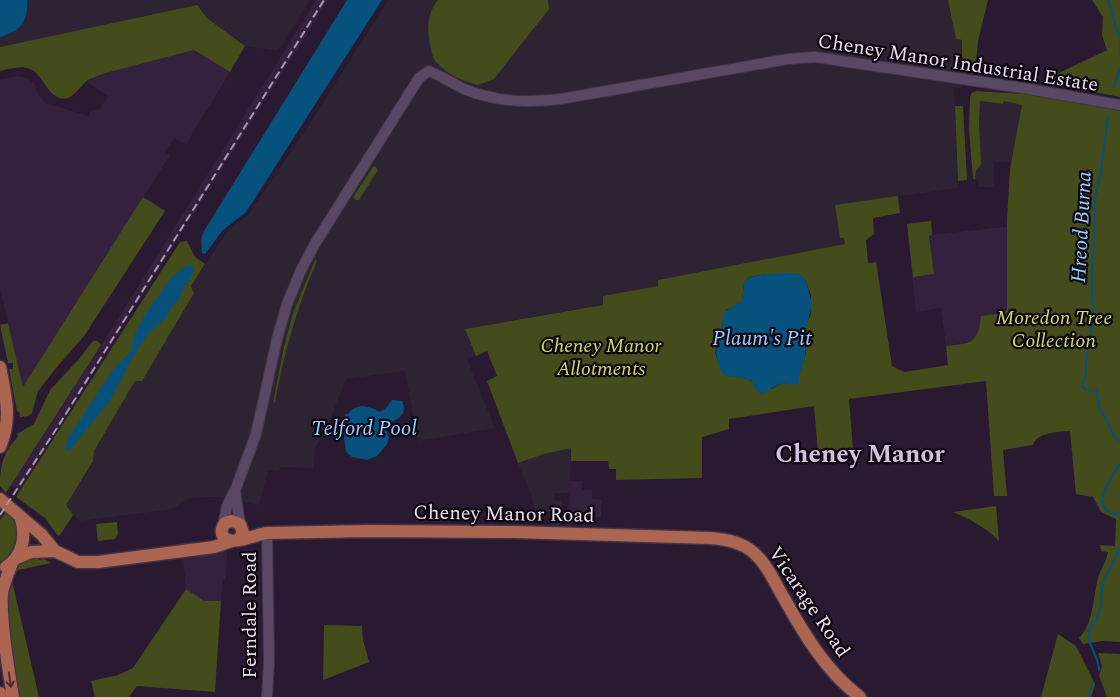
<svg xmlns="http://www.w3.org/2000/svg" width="1120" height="697" font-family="Spectral,serif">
	<rect width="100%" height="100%" fill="#291931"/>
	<path fill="#34213e" d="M316,0H328L19,491L11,486L107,336Z
		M194,50L230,72L186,144L174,138L165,152L170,155L23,388L0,288V79L18,76L27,78L34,83L38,94L46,103L88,116L90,111L100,109L108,96L87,82L89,80L102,74Z
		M931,221L932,235L993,228L1007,227V309L1005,313L980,328L978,335L972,341L946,346L941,308L916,312L907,224Z
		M570,481H582V490H592V499L602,500L601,517H572L571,527H567V507H570Z
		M555,500L562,501L560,527L553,526Z
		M227,551L226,578L223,581L221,601H204L186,589L183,558Z"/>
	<path fill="#2e2332" d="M0,0H310L278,51L245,46L208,19L197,5L0,47Z
		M388,0H948L956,39L962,40L963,55L962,88H954L958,188L836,205L840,237H844L845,244L658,280L659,286L603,296L604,304L465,329L476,356L467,359L495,428L418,441L405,371L346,379L325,434L315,447L314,468L280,467L279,471L268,470L259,505L216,497H204L188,499L172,509L159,511L80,521L73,515L66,505L93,461L94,451L135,381H142L194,293L191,286L228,230L248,215L307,128Z
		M980,101L1003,104L1004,101L1022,105L1012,162H994V187H979L978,179H975L979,158V123Z
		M571,448L570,493H555V504H552V511H535L532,497L518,463L544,454Z"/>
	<path fill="#454c1b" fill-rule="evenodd" d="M438,0H548L549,9L494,79L478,85C463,81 448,75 437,63C433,59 432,54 431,49C427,31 426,15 438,0Z
		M948,0H988L978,41L975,74L962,72V40L956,39Z
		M1092,0H1120V97L1040,82L1107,50L1102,35L1103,17Z
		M197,5L208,19L245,46L230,72L194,50L102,74C98,76 92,78 88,80C82,85 75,95 68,98C48,103 45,75 30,69C21,65 9,69 0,71V47Z
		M1025,90L1120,111V642L1102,641L1083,644L1079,638C1093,624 1093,600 1097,582C1099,571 1106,563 1108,552L1101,551L1100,545L1115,546L1116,519L1101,512L1093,497L1076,494L1070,431C1058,432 1037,432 1033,445L1003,450L1007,496H994L986,381L849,399L853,449L818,452L814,406L729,419V429L702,437V478L616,480V469H609L608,461H571V448L544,454L518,463L487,381L497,376L487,351L476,356L465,329L603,305V296L658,286V280L845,244L844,238H840L835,205L898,196L900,213L873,218L874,234L866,240L868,263L876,262L877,268L892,366L904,372L948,365L946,346C972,343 978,344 981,316L1005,313L1007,309V219L1010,169L1022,105L1004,101L1003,104L980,101L979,123L981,164L976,171L975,179H973L969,130L970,97L972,93L976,91L1024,94ZM767,274H799L805,280L811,295V314L806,325L805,336L806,354L798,377L799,381L790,384L782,383L772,389H755L754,383C745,375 733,379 723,374L715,353L726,310L736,306L742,301L744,283L749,277Z
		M963,106L967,180L958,181L955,106Z
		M375,166L378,170L359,200H356L353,197L373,167Z
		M143,197L165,211L84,336L56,368L38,391L32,413L28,416L20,417L19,412L17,411L9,369H13V363H8L0,325L8,323L23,387Z
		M931,221L932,235L929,236L934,274L913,277L907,224Z
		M187,241L195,257L205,264L191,286L194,293L142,381H135L94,451L93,461L66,505L73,515L60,535L58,536L45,518L16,497L180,242Z
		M315,260L317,261C297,307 284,353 275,402L273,403L284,347L293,313Z
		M93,341H97L101,345L6,493L0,486C0,467 3,451 18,437L17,434L34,424L50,390L79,359Z
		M996,506L999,541C987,528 969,519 953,512Z
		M5,513C26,523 14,554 0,565V520Z
		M117,522L118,534L115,539L98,541L96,524Z
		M38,556L39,560L44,559L51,563L18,570L12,581L39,697H17L11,656L6,592L17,566L22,561Z
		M186,589L204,601H221L215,692L137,686L129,697H95L91,681L118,675L133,668Z
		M324,625L362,626L363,640L369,662L323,680Z
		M1058,634L1076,646L1095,684L1091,697H1041Z
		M1098,653L1120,654V697H1107L1099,676L1102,666Z"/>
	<path fill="#06527d" d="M0,0H27C29,20 20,32 0,37Z
		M347,0H382L250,206L245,213L223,230L205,254L202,253L201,239L204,231Z
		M187,265H191L194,268C192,280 181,288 179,300L173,304L166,318L148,334L134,355L109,402L69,451L66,448L67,440L112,371L131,351L134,336L144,316L171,278Z
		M767,274C776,274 789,272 798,274C804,276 805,280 807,286C814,308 812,305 806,327C803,337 807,347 805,357C803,367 798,374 799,383L794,385L782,383L762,394L756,391L752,381C742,376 731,379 723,374C708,351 723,335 724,312L742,301L744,283L749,277Z
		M392,400L402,401C409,415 397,419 387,425L386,429L389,437L387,444L377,456L367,460L352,457L346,452L342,424L345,414H348C356,402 370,406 380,412L387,407Z"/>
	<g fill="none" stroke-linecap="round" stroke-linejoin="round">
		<path stroke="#06527d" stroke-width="2" d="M1108,0L1117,31L1120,38
			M1120,42V57
			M1114,87L1120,68
			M1108,115L1100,178L1094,201L1095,221L1092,273V297L1094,315L1086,359V373L1082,386L1086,390L1097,391L1099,407L1115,437L1120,441
			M1120,463C1112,479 1085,510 1120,515
			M1099,670C1099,657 1087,643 1088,634C1089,627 1096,621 1099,614C1102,604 1101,593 1103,583C1107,570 1117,559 1120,545
			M1088,697L1093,684"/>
		<g stroke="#413448" stroke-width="12">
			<path id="minor" d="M235,490L240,524
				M223,525L227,506L236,488L256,434L277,339L287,304L302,268L316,242L419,78L429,71C441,76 452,83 464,89C496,102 527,103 561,99L788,59L815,57L1029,89L1120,105
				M267,697L269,661L267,533"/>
		</g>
		<g stroke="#413448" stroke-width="15">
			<path id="major" d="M0,367C6,397 12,419 0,447
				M0,499L42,535L55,551L78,562H98L214,547L232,541
				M238,540L243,533L240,524L232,521L225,523C222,527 221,530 222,534C228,549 256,534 267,533L368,531L514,532L710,538C725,539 741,542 753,552C768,565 775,584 785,600C805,636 827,672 860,697
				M17,558L31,552L55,551
				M12,563C8,573 4,583 2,593C0,621 8,668 13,697
				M6,567C23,556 27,535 20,516
				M0,693L1,697"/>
		</g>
		<use href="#minor" stroke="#594863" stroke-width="10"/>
		<use href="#major" stroke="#ac6550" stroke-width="12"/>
		<path stroke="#a699ad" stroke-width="2" stroke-dasharray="8 4" stroke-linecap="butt" d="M0,515L57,428L324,0"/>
	</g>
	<defs><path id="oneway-shaft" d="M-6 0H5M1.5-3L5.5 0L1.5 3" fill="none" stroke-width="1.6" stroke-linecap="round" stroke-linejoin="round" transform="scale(1.25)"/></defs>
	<use stroke="#4d2d2b" href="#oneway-shaft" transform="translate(10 680) rotate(82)"/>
	<g text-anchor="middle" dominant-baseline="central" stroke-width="4.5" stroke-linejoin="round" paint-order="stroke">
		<g font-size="20" fill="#e9dff0" stroke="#0e0712">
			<text transform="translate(958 63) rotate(9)">Cheney Manor Industrial Estate</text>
			<text transform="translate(504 514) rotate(1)">Cheney Manor Road</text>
			<text transform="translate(809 602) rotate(56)">Vicarage Road</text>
			<text transform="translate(250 615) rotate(-90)">Ferndale Road</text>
		</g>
		<g font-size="20" font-style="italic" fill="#ccdf62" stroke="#0e0712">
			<text x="1054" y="318">Moredon Tree<tspan x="1054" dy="23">Collection</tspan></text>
			<text x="601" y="346">Cheney Manor<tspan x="601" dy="23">Allotments</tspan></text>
		</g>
		<g font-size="21" font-style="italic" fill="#93d0fe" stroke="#0e0712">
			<text transform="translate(1082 227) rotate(-87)">Hreod Burna</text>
			<text x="762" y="339">Plaum's Pit</text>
			<text x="364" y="429">Telford Pool</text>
		</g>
		<g font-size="25" font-weight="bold" fill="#d4c0e0" stroke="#0e0712">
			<text x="860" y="455">Cheney Manor</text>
		</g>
	</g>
</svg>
